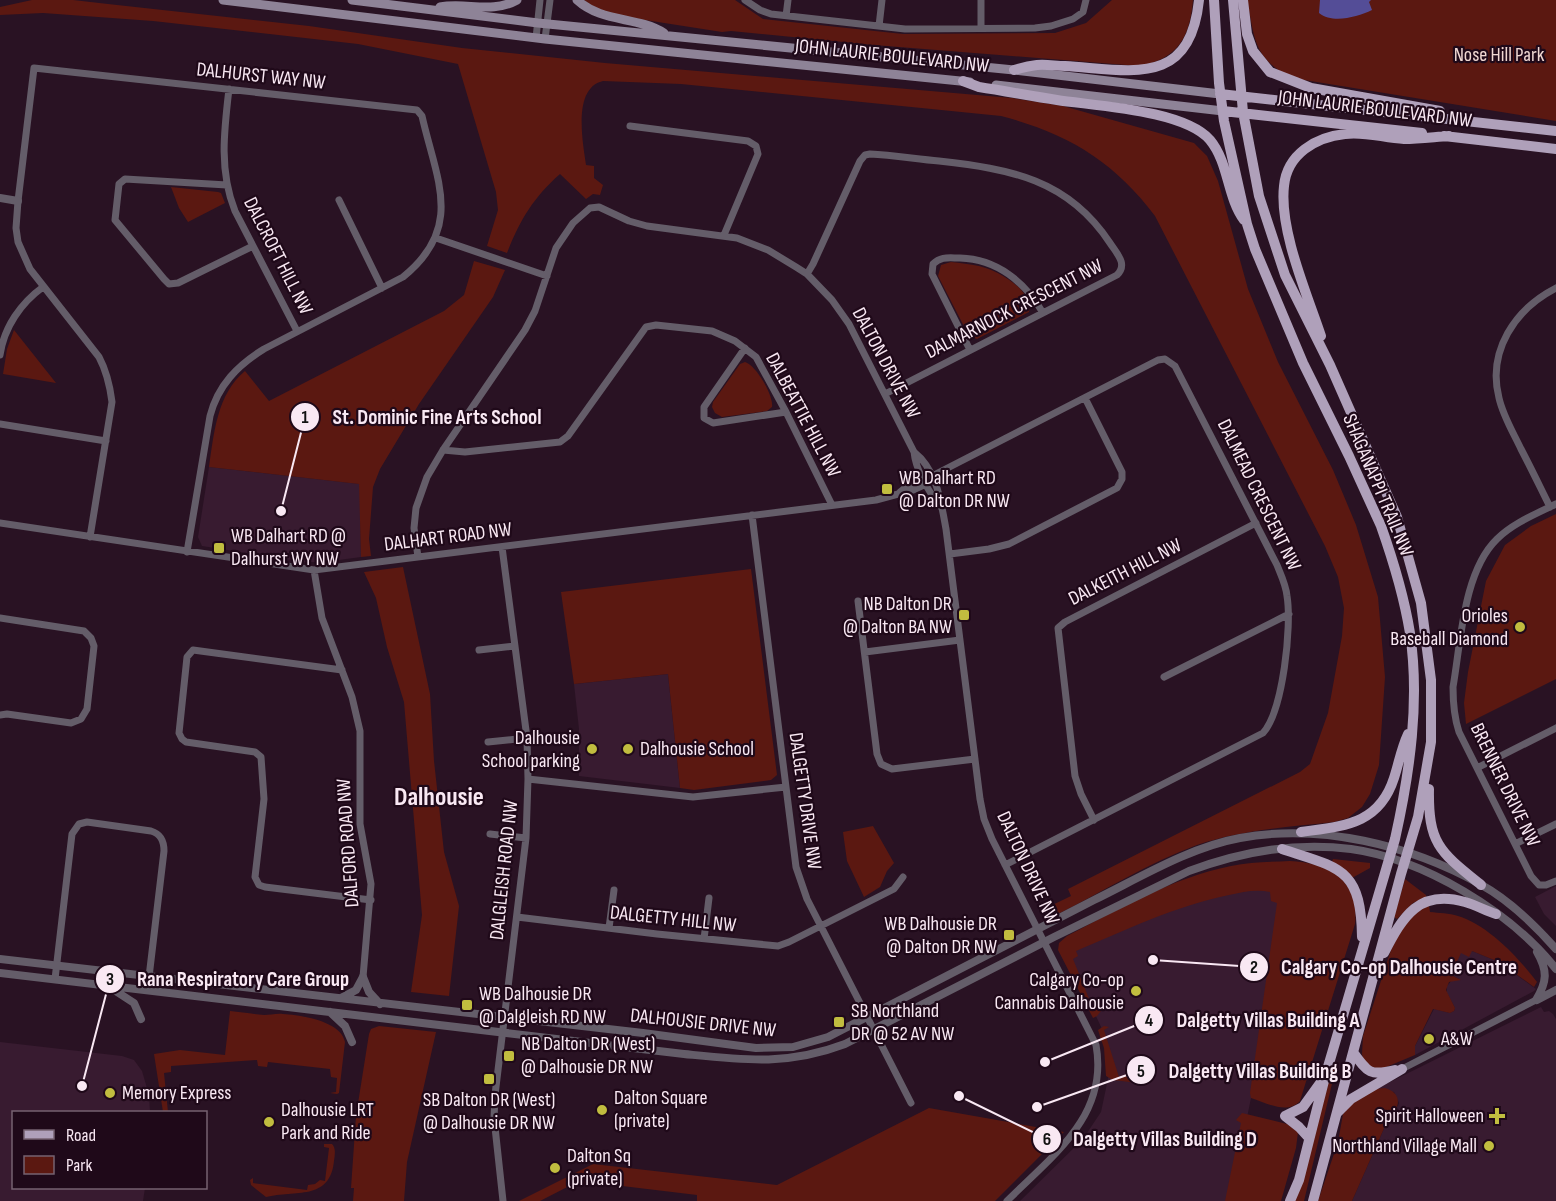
<svg xmlns="http://www.w3.org/2000/svg" width="1556" height="1201" font-family="'Sofia Sans Condensed',sans-serif">
	<rect width="100%" height="100%" fill="#291223"/>
	<path fill="#381b30" d="M209,467L360,484L361,557L324,562H304L202,546L198,537Z
		M668,674L680,788L579,776V729L574,684Z
		M1289,879L1251,1098L1230,1201H1020L1083,1139L1101,1112L1109,1074L1102,1029L1065,950L1216,883Z
		M1556,886V926L1544,914L1535,897Z
		M1472,951L1499,962L1536,989L1534,991L1415,1055V1046L1434,1009L1450,1013L1454,1011L1455,1008L1447,993V986L1452,980L1459,979L1451,975L1460,953Z
		M1541,1007L1544,1012L1549,1011L1553,1014L1556,1019V1201H1352L1393,1108L1398,1106L1399,1103L1394,1092L1376,1089Z
		M0,1042L122,1056L134,1060L142,1071L149,1095L150,1112H14V1188H145L143,1201H0Z"/>
	<path fill="#5b1811" d="M32,0H73L108,4L309,26L462,48L605,63L1012,98L1063,106L1194,143L1207,156L1218,181L1248,289L1278,362L1333,470L1356,525L1378,597L1385,677L1379,765L1370,794L1362,807L1348,818L1334,822C1288,827 1241,830 1197,845C1148,863 1102,892 1056,915L1049,918L1040,911L1071,896L1068,889L1300,772L1310,764L1328,713L1342,636L1344,608L1338,577L1325,546L1155,216C1114,161 1067,133 1001,116L681,84L603,81C572,88 583,143 586,165L594,166V178L603,185L600,195L593,194L586,199L560,174C533,198 520,220 507,253L487,246L498,210L496,192L458,64L358,44L153,21L43,13L0,15V7Z
		M584,0H735L763,19L903,34L1055,33L1086,23L1112,0H1193C1190,37 1178,59 1139,66L874,45L731,31L722,32L613,15L597,9Z
		M1247,0H1556V121L1292,78C1253,58 1255,39 1247,0Z
		M171,187L218,192L221,193L225,203L188,222L179,208Z
		M474,261L505,270L493,297L419,404L380,469L373,487L369,539L371,556L361,557L359,484L209,467C214,433 217,394 245,371L269,401L444,311L464,295Z
		M951,262C960,263 970,264 979,266C997,270 1034,290 1029,312L977,339L969,336L938,276L941,265Z
		M14,330L56,383L3,374L7,349Z
		M745,362C756,365 774,396 772,407L767,411L722,417L715,413L712,407L713,402L740,364Z
		M1556,514V679L1466,724L1464,703L1468,672L1486,581L1505,545L1531,526Z
		M403,567L430,694L434,761L444,852L459,906L449,996L411,992L422,915L404,702L387,647L376,598L364,572Z
		M751,569L777,775L771,780L694,790L680,788L668,674L574,684L561,592Z
		M873,826L894,863L887,871L880,887L864,897L847,861L843,832Z
		M1333,859L1370,863V868L1352,878L1332,862Z
		M1290,861C1329,863 1360,880 1355,924L1300,1101C1287,1115 1267,1103 1251,1098L1250,1093L1277,903L1271,901L1270,892C1256,889 1243,892 1229,895C1175,906 1126,930 1076,951L1078,956L1073,959L1092,1006L1098,1004L1101,1011L1097,1016L1093,1018L1058,950L1059,943L1067,936C1119,909 1172,878 1231,866C1250,862 1270,862 1290,861Z
		M1405,879L1426,895V897L1413,903L1397,919L1394,917Z
		M1429,905L1430,912C1439,913 1449,913 1458,916C1488,925 1519,958 1537,982L1534,987L1499,962L1472,951L1469,957L1461,953L1451,975L1461,980L1449,982L1446,990L1455,1008L1454,1011L1450,1013L1433,1009L1415,1046V1055L1379,1070L1364,1063L1362,1054L1363,1036L1391,950L1407,918Z
		M230,1011C241,1012 253,1014 264,1015C270,1015 277,1013 283,1014C301,1015 341,1021 345,1042L339,1093L337,1094L330,1093L336,1092L337,1078L331,1077L330,1069L268,1062L267,1067L258,1066L257,1060L171,1066V1072L164,1073L168,1112H163L154,1054L180,1050L225,1055Z
		M379,1026L436,1032L407,1162L404,1201H353L354,1188H351L356,1116L369,1034L371,1029Z
		M1104,1026L1109,1027L1104,1030L1119,1077L1129,1073L1131,1077L1148,1070L1146,1084L1113,1080L1106,1076L1104,1048L1098,1030Z
		M1333,1067H1336L1304,1201H1295Z
		M1385,1088C1396,1091 1401,1099 1396,1109L1393,1108L1352,1201H1318L1338,1142L1343,1114L1354,1102L1376,1089Z
		M929,1108L1064,1132L995,1201H697V1195L589,1182L580,1187L579,1181L540,1201H519L593,1164L777,1185Z
		M1242,1113L1287,1124L1298,1132L1296,1148L1281,1201H1225L1241,1123L1236,1120Z
		M324,1144H332C336,1148 335,1154 334,1161C330,1201 295,1190 266,1197L251,1185L250,1180L253,1178V1183L307,1190L308,1185L315,1184L320,1180L325,1181L329,1148L324,1147Z"/>
	<path fill="#544d97" d="M1320,0H1371L1369,2L1372,10C1357,17 1333,24 1319,13Z"/>
	<g fill="none" stroke-linecap="round" stroke-linejoin="round">
		<path stroke="#645d69" stroke-width="7" d="M745,0L760,10L771,14L905,29L1035,28L1051,26L1073,19L1083,12L1086,0
			M981,0V28
			M786,16L788,0
			M879,26L882,0
			M536,38L540,0
			M545,39L550,0
			M229,89C224,131 219,171 235,211L297,331
			M630,126L748,141L756,146L758,154L724,235
			M227,185L125,179L119,184L115,220L164,279L169,284L178,283L253,246
			M339,200L382,288
			M436,238L547,276
			M807,274L813,264L860,161L865,155L870,154C893,155 916,159 939,161C1010,169 1068,179 1110,243C1117,254 1128,264 1117,275L885,394
			M745,348L704,407V418L713,423L786,412
			M970,350L932,274L933,264C941,256 949,258 960,258C997,259 1025,282 1043,313
			M0,355C4,327 21,303 43,287
			M0,424L106,441
			M443,450L465,452L560,442L568,436L646,327L656,325L712,331L735,341L756,357L786,412L832,505
			M914,452C916,471 929,492 941,507
			M900,492C910,483 919,478 932,476L1158,360L1165,359L1175,366L1277,565C1281,575 1286,585 1287,596C1292,626 1283,711 1263,733L1005,865
			M1556,504C1536,514 1513,523 1497,539C1463,572 1461,642 1453,687C1453,703 1454,717 1459,732L1531,876L1539,885H1546L1556,881
			M1550,507C1540,487 1531,468 1521,449C1513,432 1503,416 1499,398C1487,351 1515,309 1556,288
			M752,515L796,867L807,899L911,1103
			M0,523L314,570L876,500L913,490L926,484L932,476
			M90,537L112,402C110,386 107,372 99,357L30,269L18,242L16,228L18,201L34,68L417,110L422,116C436,179 465,227 403,277L264,349C238,365 218,385 210,416L187,552
			M502,547L527,738L528,779L526,838L495,1095L494,1118L503,1201
			M950,554L989,549L1009,544L1117,488L1122,479V472L1085,398
			M418,557L414,528L416,508L427,477L443,450L525,330L535,311L556,248L573,223L590,208L599,207L629,221L647,226L737,238L768,250L796,267L807,274L832,300L849,324L914,452C937,470 941,502 946,529L980,799L984,819L992,839L1096,1045C1109,1116 1052,1156 1007,1201
			M314,570L322,618L352,697L360,731V824L371,884L363,977
			M858,601L877,754L881,764L892,769L975,759
			M0,618L84,631L91,638L94,646L87,709L81,719L71,723L7,714L0,715
			M479,650L515,646
			M865,652L960,640
			M342,670L193,650L187,657L179,733L182,739L186,742L255,752L261,757L264,799L255,877L259,885L265,887L371,900
			M1164,677L1289,614
			M488,742L527,738
			M1477,768L1556,728
			M528,779L693,797L786,787
			M1094,820L1081,794L1075,776L1058,628L1065,622L1256,523
			M490,834L526,838
			M1515,844L1556,824
			M517,917L657,934L778,946L789,942L894,889L903,877
			M609,928L614,890
			M704,939L709,898
			M55,979L72,834L79,824L87,822L151,831C161,834 164,841 164,851L149,977
			M1402,1069L1536,1000"/>
		<path stroke="#645d69" stroke-width="8" d="M0,198L18,201
			M0,959L643,1033L756,1048L793,1047L828,1037C917,992 1005,945 1094,900C1139,878 1190,847 1240,838C1320,823 1410,845 1480,884C1509,900 1534,924 1556,949
			M0,973L684,1054C743,1060 787,1066 845,1044L1054,937L1189,871C1240,852 1297,842 1351,849C1424,859 1511,912 1556,969
			M363,977L369,992L380,1004
			M111,988L134,1003L141,1019
			M341,998L356,990L363,977
			M1536,1000C1547,982 1548,971 1537,952
			M1537,1000L1556,990
			M330,1012L345,1026L352,1042"/>
		<path stroke="#8e8397" stroke-width="9" d="M223,0L545,39L970,82
			M352,0L538,23L1014,70L1220,94
			M577,0C602,23 637,16 664,33
			M440,7C466,2 492,14 517,0
			M996,85L1223,111"/>
		<path stroke="#afa0ba" stroke-width="10" d="M1214,0L1219,83L1224,121L1247,224L1255,249L1303,363L1349,456L1381,526C1393,560 1404,596 1410,633C1420,701 1410,772 1395,839L1325,1077L1299,1180L1290,1201
			M1233,0L1243,112L1259,196L1285,275L1330,365L1397,517L1421,603L1431,680V742L1418,817L1401,874L1313,1201
			M1243,0L1247,34L1253,51L1270,72L1311,88L1440,111
			M1014,70C1021,68 1029,66 1037,65C1046,64 1056,66 1065,66C1131,70 1190,88 1199,0
			M963,81L979,87C1005,91 1031,96 1057,100C1096,106 1184,110 1210,140C1229,163 1227,197 1244,220
			M1220,94L1556,131
			M1223,111L1422,133
			M1444,136L1556,149
			M1321,336C1307,294 1279,230 1284,186C1287,154 1316,137 1345,134C1364,131 1384,138 1404,139C1419,139 1434,137 1449,136
			M1429,789C1428,844 1440,852 1481,885
			M1301,832C1343,826 1379,825 1394,778C1399,763 1401,749 1408,734
			M1282,849C1340,868 1361,868 1362,937
			M1384,953C1403,916 1419,889 1465,902C1476,905 1486,911 1496,914
			M1353,1052C1368,1073 1370,1076 1395,1070
			M1337,1113L1351,1099L1402,1069
			M1285,1116L1303,1107L1321,1082
			M1285,1116L1299,1127L1309,1138"/>
	</g>
	<g fill="#c1bd3f" stroke="#1f0919" stroke-width="2">
		<rect x="881" y="483" width="12" height="12" rx="3"/>
		<rect x="213" y="542" width="12" height="12" rx="3"/>
		<rect x="958" y="609" width="12" height="12" rx="3"/>
		<circle cx="1520" cy="627" r="6"/>
		<circle cx="592" cy="749" r="6"/>
		<circle cx="628" cy="749" r="6"/>
		<rect x="1003" y="929" width="12" height="12" rx="3"/>
		<circle cx="1136" cy="991" r="6"/>
		<rect x="461" y="999" width="12" height="12" rx="3"/>
		<rect x="833" y="1016" width="12" height="12" rx="3"/>
		<circle cx="1429" cy="1039" r="6"/>
		<rect x="503" y="1050" width="12" height="12" rx="3"/>
		<rect x="483" y="1073" width="12" height="12" rx="3"/>
		<circle cx="110" cy="1093" r="6"/>
		<circle cx="602" cy="1110" r="6"/>
		<path d="M1494 1107h6v6h6v6h-6v6h-6v-6h-6v-6h6z"/>
		<circle cx="269" cy="1122" r="6"/>
		<circle cx="1489" cy="1146" r="6"/>
		<circle cx="555" cy="1168" r="6"/>
	</g>
	<g text-anchor="middle" dominant-baseline="central" stroke-width="4.5" stroke-linejoin="round" paint-order="stroke">
		<g font-size="20" fill="#f1d8d3" stroke="#1f0919">
			<text x="1499" y="55">Nose Hill Park</text>
		</g>
		<g font-size="20" fill="#f9e8f3" stroke="#1f0919">
			<text transform="translate(892 56) rotate(6)">JOHN LAURIE BOULEVARD NW</text>
			<text transform="translate(261 76) rotate(6)">DALHURST WAY NW</text>
			<text transform="translate(1375 109) rotate(7)">JOHN LAURIE BOULEVARD NW</text>
			<text transform="translate(278 256) rotate(63)">DALCROFT HILL NW</text>
			<text transform="translate(1014 309) rotate(-27)">DALMARNOCK CRESCENT NW</text>
			<text transform="translate(886 363) rotate(62)">DALTON DRIVE NW</text>
			<text transform="translate(803 415) rotate(62)">DALBEATTIE HILL NW</text>
			<text transform="translate(1378 485) rotate(67)">SHAGANAPPI TRAIL NW</text>
			<text transform="translate(1259 495) rotate(64)">DALMEAD CRESCENT NW</text>
			<text transform="translate(448 537) rotate(-7)">DALHART ROAD NW</text>
			<text transform="translate(1125 572) rotate(-27)">DALKEITH HILL NW</text>
			<text transform="translate(1505 785) rotate(64)">BRENNER DRIVE NW</text>
			<text transform="translate(805 801) rotate(82)">DALGETTY DRIVE NW</text>
			<text transform="translate(348 843) rotate(-94)">DALFORD ROAD NW</text>
			<text transform="translate(1028 868) rotate(65)">DALTON DRIVE NW</text>
			<text transform="translate(504 870) rotate(-84)">DALGLEISH ROAD NW</text>
			<text transform="translate(673 919) rotate(6)">DALGETTY HILL NW</text>
			<text transform="translate(703 1023) rotate(6)">DALHOUSIE DRIVE NW</text>
		</g>
		<g font-size="20" fill="#f9e8f3" stroke="#1f0919" text-anchor="start">
			<text x="899" y="478">WB Dalhart RD<tspan x="899" dy="23">@ Dalton DR NW</tspan></text>
			<text x="231" y="536">WB Dalhart RD @<tspan x="231" dy="23">Dalhurst WY NW</tspan></text>
			<text x="952" y="604" text-anchor="end">NB Dalton DR<tspan x="952" dy="23">@ Dalton BA NW</tspan></text>
			<text x="1508" y="616" text-anchor="end">Orioles<tspan x="1508" dy="23">Baseball Diamond</tspan></text>
			<text x="580" y="738" text-anchor="end">Dalhousie<tspan x="580" dy="23">School parking</tspan></text>
			<text x="640" y="749">Dalhousie School</text>
			<text x="997" y="924" text-anchor="end">WB Dalhousie DR<tspan x="997" dy="23">@ Dalton DR NW</tspan></text>
			<text x="1124" y="980" text-anchor="end">Calgary Co-op<tspan x="1124" dy="23">Cannabis Dalhousie</tspan></text>
			<text x="479" y="994">WB Dalhousie DR<tspan x="479" dy="23">@ Dalgleish RD NW</tspan></text>
			<text x="851" y="1011">SB Northland<tspan x="851" dy="23">DR @ 52 AV NW</tspan></text>
			<text x="1441" y="1039">A&amp;W</text>
			<text x="521" y="1044">NB Dalton DR (West)<tspan x="521" dy="23">@ Dalhousie DR NW</tspan></text>
			<text x="122" y="1093">Memory Express</text>
			<text x="614" y="1098">Dalton Square<tspan x="614" dy="23">(private)</tspan></text>
			<text x="489" y="1100" text-anchor="middle">SB Dalton DR (West)<tspan x="489" dy="23">@ Dalhousie DR NW</tspan></text>
			<text x="281" y="1110">Dalhousie LRT<tspan x="281" dy="23">Park and Ride</tspan></text>
			<text x="1484" y="1116" text-anchor="end">Spirit Halloween</text>
			<text x="1477" y="1146" text-anchor="end">Northland Village Mall</text>
			<text x="567" y="1156">Dalton Sq<tspan x="567" dy="23">(private)</tspan></text>
		</g>
		<g font-size="26" font-weight="bold" fill="#f9e8f3" stroke="#1f0919">
			<text x="439" y="797">Dalhousie</text>
		</g>
	</g>
	<path fill="none" stroke="#f9e8f3" stroke-width="2" d="M281 511L305 417M1153 960L1254 967M82 1086L110 979M1045 1062L1149 1020M1037 1107L1141 1070M959 1096L1047 1139"/>
	<g fill="#f9e8f3" stroke="#1f0919" stroke-width="2">
		<circle cx="281" cy="511" r="6"/>
		<circle cx="1153" cy="960" r="6"/>
		<circle cx="82" cy="1086" r="6"/>
		<circle cx="1045" cy="1062" r="6"/>
		<circle cx="1037" cy="1107" r="6"/>
		<circle cx="959" cy="1096" r="6"/>
		<circle cx="305" cy="417" r="15"/>
		<circle cx="1254" cy="967" r="15"/>
		<circle cx="110" cy="979" r="15"/>
		<circle cx="1149" cy="1020" r="15"/>
		<circle cx="1141" cy="1070" r="15"/>
		<circle cx="1047" cy="1139" r="15"/>
	</g>
	<g font-size="18" text-anchor="middle" font-weight="bold" fill="#111">
		<text x="305" y="423">1</text>
		<text x="1254" y="973">2</text>
		<text x="110" y="985">3</text>
		<text x="1149" y="1026">4</text>
		<text x="1141" y="1077">5</text>
		<text x="1047" y="1145">6</text>
	</g>
	<g font-size="21" text-anchor="middle" font-weight="bold" fill="#f9e8f3" stroke="#1f0919" stroke-width="4.5" stroke-linejoin="round" paint-order="stroke">
		<text x="437" y="424">St. Dominic Fine Arts School</text>
		<text x="1399" y="974">Calgary Co-op Dalhousie Centre</text>
		<text x="243" y="986">Rana Respiratory Care Group</text>
		<text x="1268" y="1027">Dalgetty Villas Building A</text>
		<text x="1260" y="1078">Dalgetty Villas Building B</text>
		<text x="1165" y="1146">Dalgetty Villas Building D</text>
	</g>
	<rect x="12" y="1111" width="195" height="78" fill="#1f0919" stroke="#766270" stroke-width="1.5"/>
	<rect x="24" y="1130" width="30" height="9" fill="#afa0ba" stroke="#766270" stroke-width="1.5"/>
	<text x="66" y="1141" font-size="18" fill="#f9e8f3">Road</text>
	<rect x="24" y="1156" width="30" height="18" fill="#5b1811" stroke="#766270" stroke-width="1.5"/>
	<text x="66" y="1171" font-size="18" fill="#f9e8f3">Park</text>
</svg>
